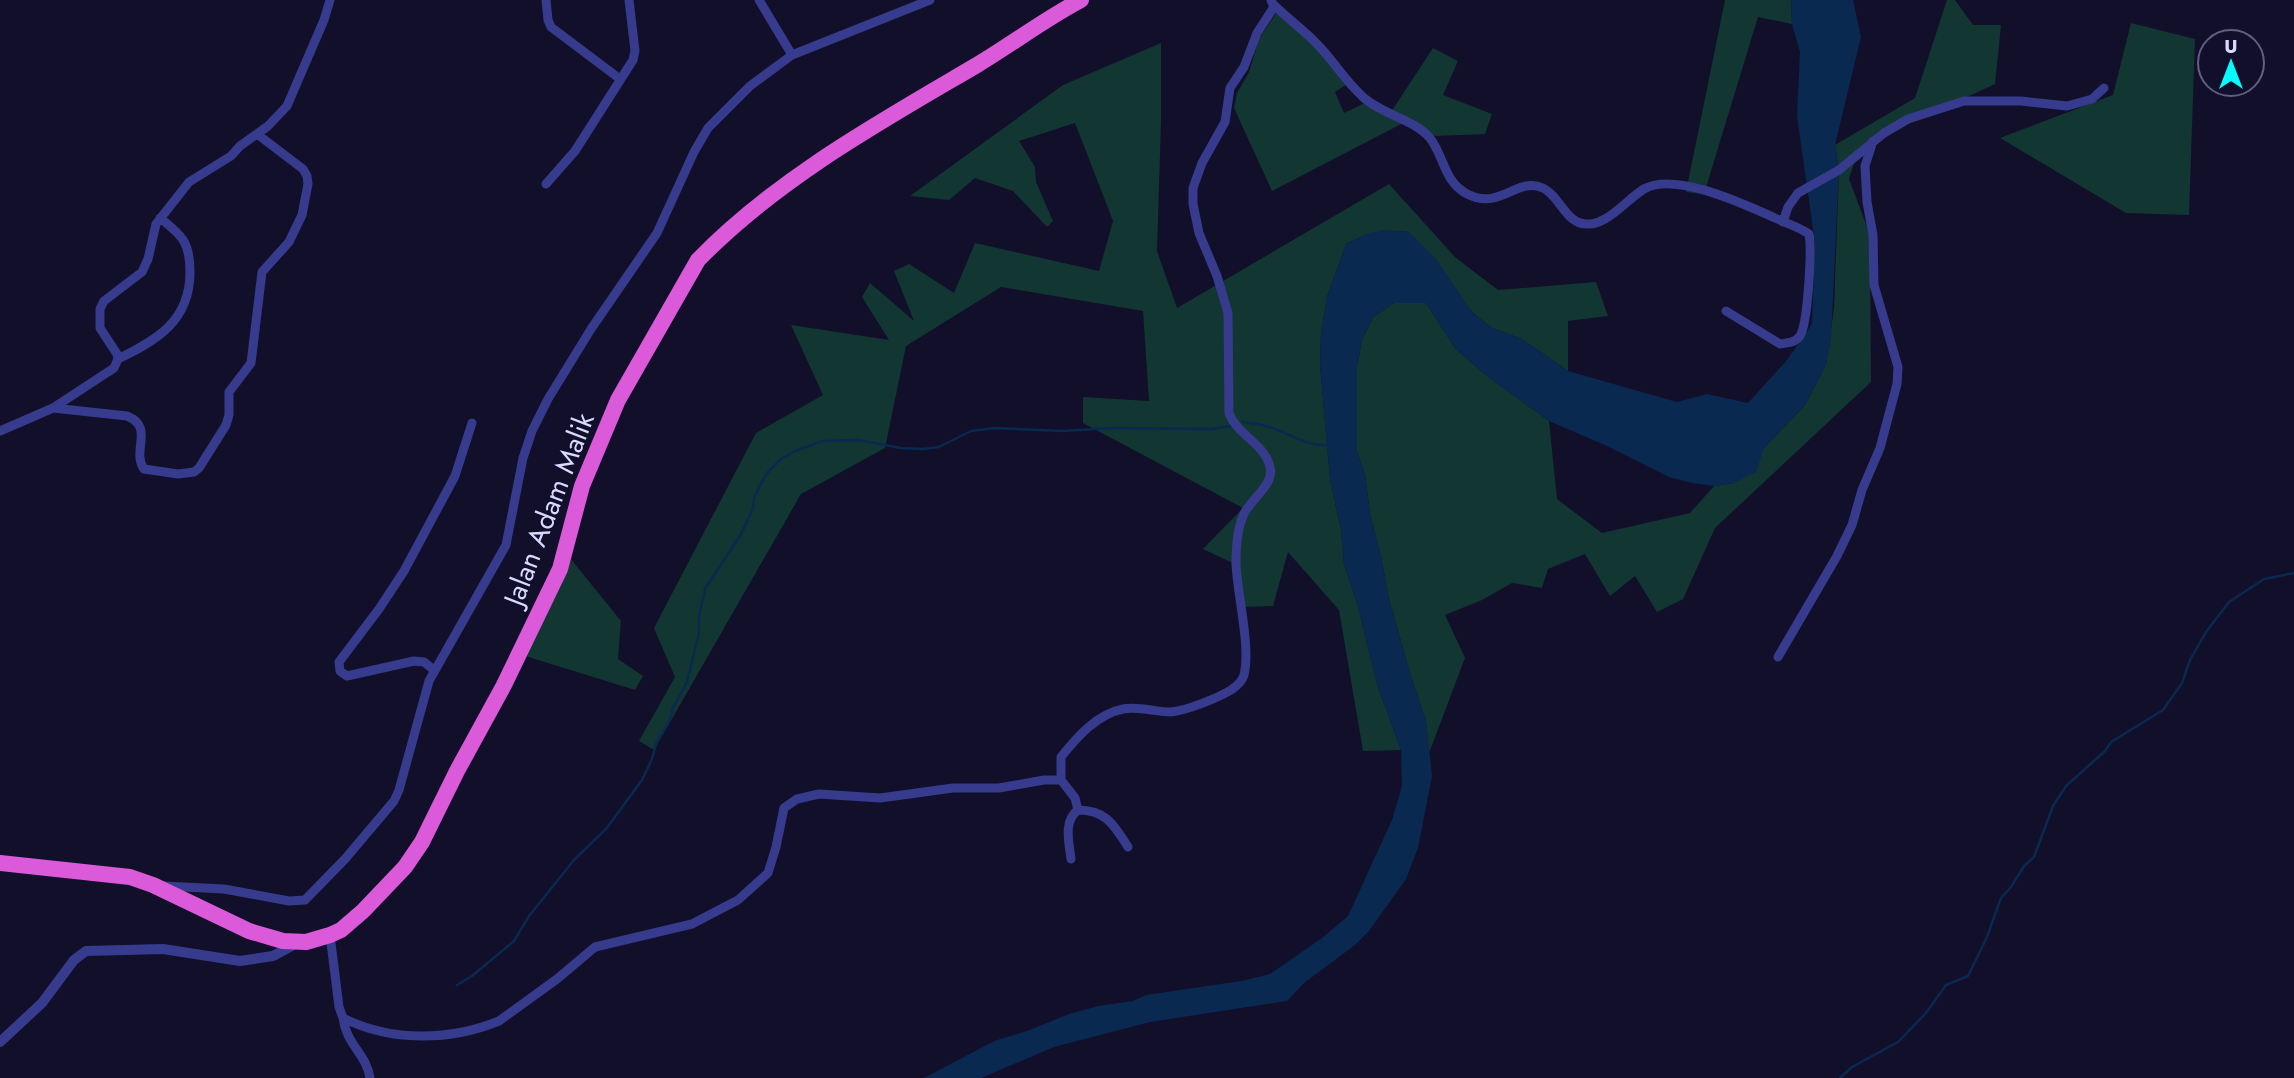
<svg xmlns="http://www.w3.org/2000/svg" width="2294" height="1078" font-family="Jost,sans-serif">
	<rect width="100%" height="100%" fill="#120f2b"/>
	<path fill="#123631" d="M1725,0H1791L1792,24L1758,17L1704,194L1686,192Z
		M1947,0H1955L1973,25H2001L1995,84L1969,96L1903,117L1859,148L1849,179L1872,240L1870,262L1871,382L1715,528L1683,599L1657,612L1635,576L1610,596L1585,554L1548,569L1542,588L1512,583L1482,600L1445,615L1465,658L1429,753L1426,721L1409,670L1389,599L1381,557L1370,514L1365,474L1357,452V366L1362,340L1373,317L1394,303H1426L1455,348L1487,376L1549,421L1557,499L1602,533L1690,513L1714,486L1734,483L1764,448L1805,405L1826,365L1834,308L1839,170L1835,145L1915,98Z
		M1281,6L1352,81L1335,92L1344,113L1369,101L1391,112L1433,48L1458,61L1443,95L1492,114L1485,134L1435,136L1407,121L1272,191L1234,108L1237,93L1249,72L1259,39Z
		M2131,23L2195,39L2189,215L2126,213L2000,138L2113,95Z
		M1161,43V122L1157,251L1177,308L1389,184L1455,257L1498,290L1596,282L1608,316L1568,321V371L1522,339L1492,328L1472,312L1409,232C1382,230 1370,232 1346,244L1327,297L1321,333L1320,365L1330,479L1341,530L1344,564L1358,606L1377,684L1401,750L1363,751L1339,610L1288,552L1273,606L1239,607L1237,565L1203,549L1243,508L1083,423V397L1149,401L1143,311L1001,287L906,346L885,448L801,494L654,750L639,741L675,677L654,628L756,433L823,395L791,325L889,340L862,297L870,283L914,321L894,271L909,264L954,293L975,243L1099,271L1113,221L1075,123L1019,141L1035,167L1036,182L1053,221L1047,227L1013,191L975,178L949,200L910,196L1063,85Z
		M566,553L621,621L618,659L643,676L635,690L519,654Z"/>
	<path fill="#092950" d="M1791,0H1853L1861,37L1835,145L1839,170L1831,340L1826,365L1805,405L1764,448L1756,472L1734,483L1714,486L1692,483L1669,477L1607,446L1549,421L1487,376L1455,348L1426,303H1394L1373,317L1362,340L1357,366V452L1365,474L1370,514L1381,557L1389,599L1409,670L1426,721L1432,776L1418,848L1406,879L1369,931L1355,945L1304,983L1287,1001L1150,1022L1054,1047L981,1078H924L994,1041L1027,1031L1069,1014L1098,1006L1133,1001L1146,995L1241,981L1270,974L1322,938L1348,916L1392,820L1402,786L1401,750L1377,684L1358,606L1344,564L1341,530L1330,479L1320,365L1321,333L1327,297L1346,244L1366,234L1384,230L1409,232L1436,259L1472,312L1492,328L1522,339L1568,371L1677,402L1707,394L1748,403L1787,360L1812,324L1815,243L1797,116L1800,52L1792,24Z"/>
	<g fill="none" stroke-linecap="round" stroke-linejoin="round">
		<path stroke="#092950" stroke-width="2.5" d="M1242,422C1253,423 1265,425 1275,429C1294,436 1308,447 1329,445
			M457,985L472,976L514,941L529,916L574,860L606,829L642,780L652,759L656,744L670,720L673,708L687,682L699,633V617L705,589L741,534L753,509L754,498L760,485L767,473L781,459L795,451L823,441L858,440L901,448L923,449L939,447L971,431L995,428L1062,431L1114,428L1211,429L1230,426
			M1840,1078L1852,1067L1898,1042L1926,1013L1946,985L1968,976L1987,937L2001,898L2011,887L2024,866L2034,857L2053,806L2066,786L2105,751L2111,742L2163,710L2182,683L2190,660L2206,632L2229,602L2264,579L2294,573"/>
		<path stroke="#373b8d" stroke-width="9" d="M546,0L548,20L551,27L620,79
			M759,0L792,55
			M1274,5C1288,19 1304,30 1317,44C1333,60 1345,81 1362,96C1380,114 1414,119 1430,138C1444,156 1444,182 1467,194C1501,211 1517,176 1543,188C1560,196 1565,223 1586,224C1607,226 1627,199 1644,189C1675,171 1746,205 1775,218C1786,223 1799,227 1809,234C1812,249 1808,323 1800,336C1795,343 1787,343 1780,344L1726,311
			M546,184L575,151L633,60L635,51L629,0
			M1783,222L1788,207L1798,193L1839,170L1884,133L1908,119L1964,101H2021L2067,106L2092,99L2104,88
			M118,359C157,340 190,321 190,272C190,243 183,236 160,218
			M53,408L127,416C155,427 131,451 144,469L178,474L194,472L199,468L226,425L229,415V392L251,363L262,272L289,242L302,215L308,184L307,176L303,169L257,134
			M0,431L53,408L114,368L118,359L117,354L100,328V309L104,301L142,272L148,259L156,224L189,182L231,156L240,146L268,126L287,106L324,20L330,0
			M1778,657L1837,556L1852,525L1862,490L1880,448L1897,384L1898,367L1874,285L1873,235L1867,202L1865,166L1873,141
			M434,670L424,662L414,661L347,676L340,671L339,662L379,609L404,571L455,476L472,423
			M1061,780L1075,798L1078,810C1063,821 1069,842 1071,859
			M1078,810C1106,810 1114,825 1128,847
			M164,886L224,889L289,901L305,900L345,859L394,801L399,790L429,681L506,545L523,458L532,431L548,399L591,329L657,233L694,152L708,128L750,86L792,55L930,0
			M330,935L339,1007L343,1018C391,1042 450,1041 499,1021L557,979L595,947L692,924L738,900L768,873L776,847L784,808L797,799L819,794L880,798L953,788H999L1044,780H1061V757C1077,737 1097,714 1123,709C1139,706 1155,712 1171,712C1185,711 1218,698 1231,690C1237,686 1242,682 1244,675C1251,646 1237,594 1236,563C1236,548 1237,530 1243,516C1249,500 1275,485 1270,467C1265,444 1237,435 1229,413L1228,313L1217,276L1199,233L1193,204V188L1202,163L1225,122L1230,88L1244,67L1257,33L1274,7L1271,0
			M343,1018C346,1044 367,1055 370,1078"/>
		<path stroke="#373b8d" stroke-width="10" d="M0,1042L42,1003L74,960L86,951L163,949L240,961L273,956L297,943"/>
		<path stroke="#db5ada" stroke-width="16" d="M0,863L130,877L153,885L249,931L283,941L306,942L330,935L341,930L363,911L405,867L422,842L457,771L504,685L560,569L582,486L618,400L698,260C778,178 880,122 977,65C1012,44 1045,19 1081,0"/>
	</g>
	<g text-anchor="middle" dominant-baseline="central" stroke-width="5" stroke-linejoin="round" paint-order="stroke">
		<g font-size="28" fill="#dad9ff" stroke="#120f2b">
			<text transform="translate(549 509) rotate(-69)">Jalan Adam Malik</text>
		</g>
	</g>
	<g transform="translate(2231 63)"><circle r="33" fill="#120f2b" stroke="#626080" stroke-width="2"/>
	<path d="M0-5L12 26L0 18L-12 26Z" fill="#05fbff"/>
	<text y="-10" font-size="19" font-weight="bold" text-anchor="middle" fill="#dad9ff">U</text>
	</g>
</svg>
